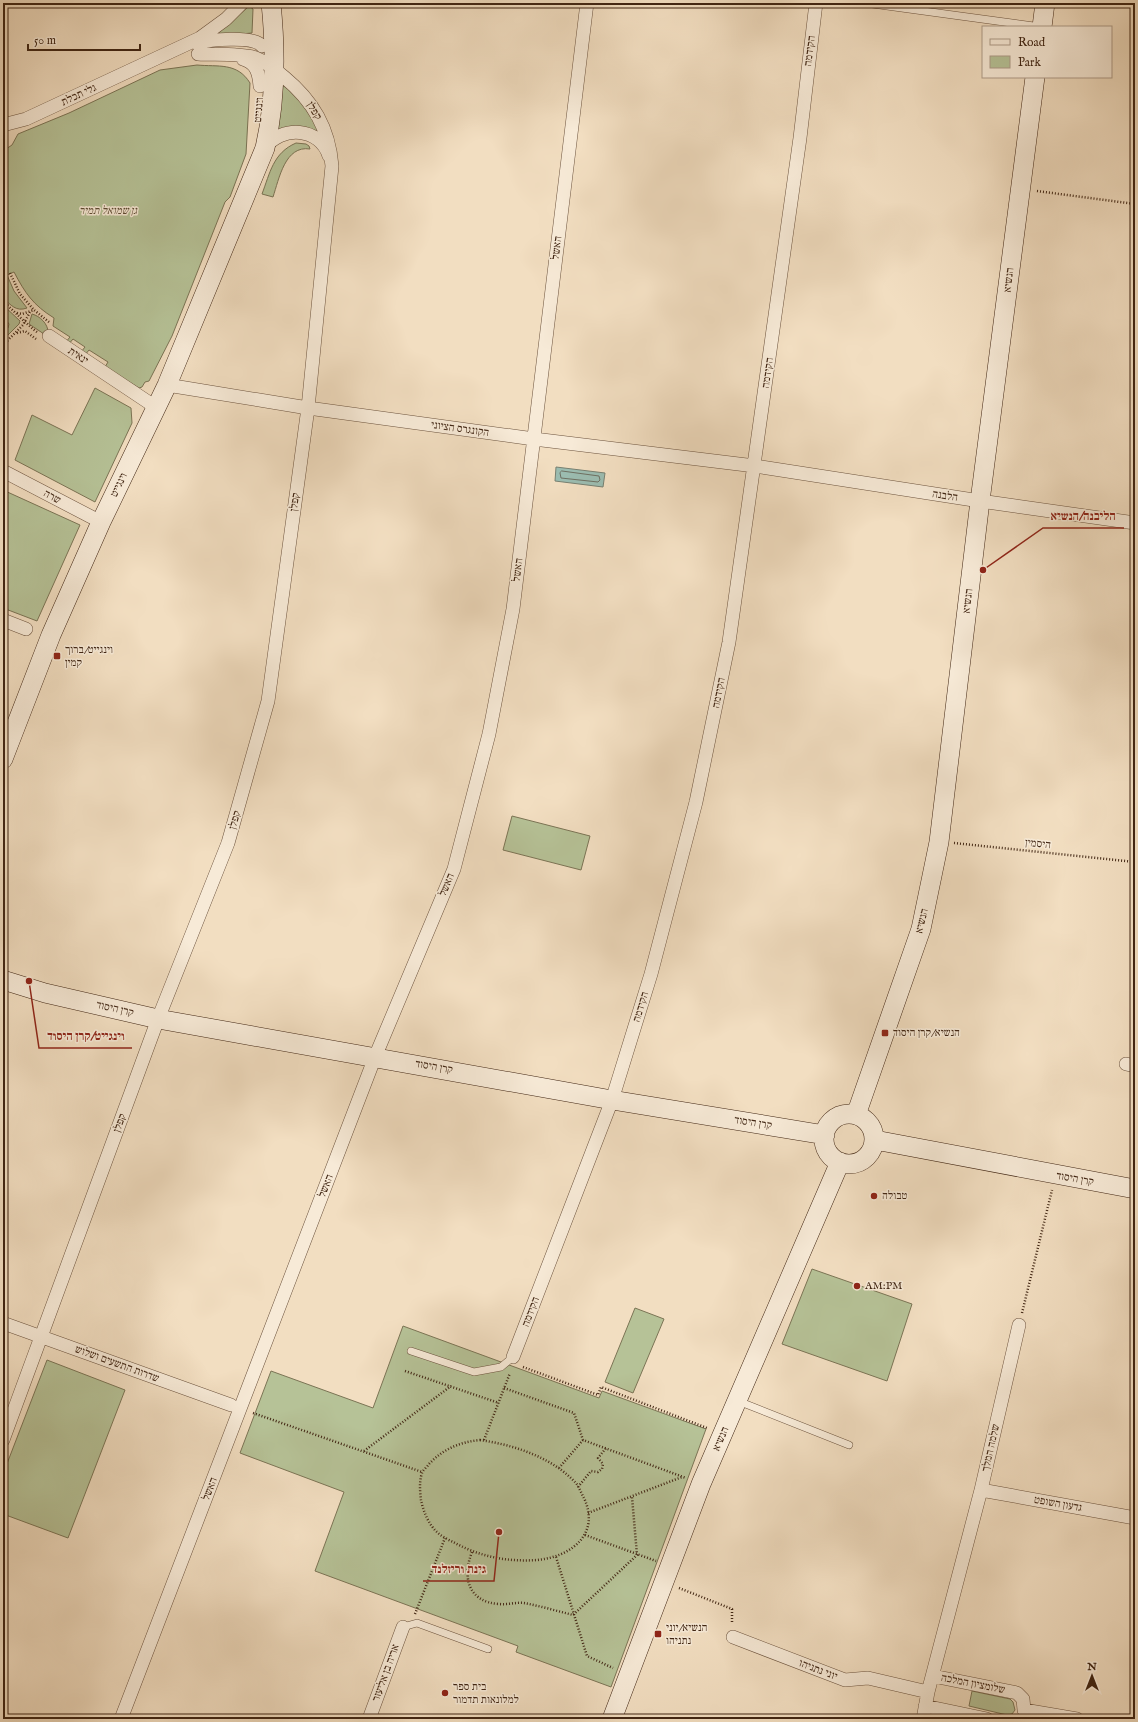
<svg xmlns="http://www.w3.org/2000/svg" width="1138" height="1722" font-family="'IM FELL English','Frank Ruhl Libre',serif">
	<rect width="100%" height="100%" fill="#f2dec1"/>
	<filter id="stains"><feTurbulence type="fractalNoise" baseFrequency=".005" numOctaves="4"/><feColorMatrix values="0 0 0 0 .2 0 0 0 0 .09 0 0 0 0 .02 0 0 0 .5 -.17"/></filter>
	<radialGradient id="worn" r=".72"><stop offset=".6" stop-color="#630" stop-opacity="0"/><stop offset="1" stop-color="#630" stop-opacity=".3"/></radialGradient>
	<path fill="#b6c297" stroke="#7b7455" d="M249,6L253,9L252,33L218,36L217,34Z
		M197,65C218,67 237,62 250,83L246,154L230,197L225,202L172,336L149,381L145,382L142,387L139,388L105,367L108,362L89,350L85,355L81,352L85,347L73,339L68,345L65,343L70,337L53,326L54,318C33,305 25,293 14,272L7,275L14,291L27,308C16,312 11,305 3,298V151L12,145L18,134L69,113L160,70Z
		M282,85L293,92L316,121L319,133L278,132V88Z
		M296,143L306,144L309,146L310,149C285,145 279,179 273,197L262,194C270,173 273,153 296,143Z
		M3,305L20,321L19,324L3,340V332L8,328L9,324L3,316Z
		M32,314C40,316 48,324 48,332L44,334L29,324Z
		M95,388L131,408L132,423L95,502L15,460L32,415L72,435Z
		M3,490L80,525L37,621L3,608Z
		M512,816L590,836L581,870L503,850Z
		M812,1269L912,1304L887,1381L782,1344Z
		M635,1308L664,1319L633,1393L605,1382Z
		M403,1326L599,1398L602,1391L706,1429L611,1687L516,1652L518,1646L315,1571L344,1492L240,1453L271,1371L373,1408Z
		M47,1360L125,1390L68,1538L3,1514V1474Z
		M972,1691L1010,1699L1013,1702L1015,1710L1012,1714L1007,1715L969,1706Z"/>
	<path fill="#9bbcb0" stroke="#778071" d="M556,467L605,473L603,487L555,481Z"/>
	<g fill="none" stroke-linecap="round" stroke-linejoin="round">
		<path stroke="#6e7062" stroke-width="1" d="M562,471L599,476L600,480L598,482L561,478L560,473Z"/>
		<g stroke="#6c533e" stroke-width="8">
			<path id="lane" d="M865,3L1041,27
				M411,1351L474,1372L501,1367L513,1357
				M738,1401L849,1445
				M403,1627L417,1623L488,1649"/>
		</g>
		<g stroke="#6c533e" stroke-width="14">
			<path id="street" d="M196,43C209,40 253,35 262,46
				M243,59C257,63 259,74 260,86
				M3,125L26,119L200,38L226,19L242,3
				M265,148C281,125 320,127 329,156
				M49,336L157,408
				M167,385L308,408L534,439L755,466L980,501L1135,523
				M3,471L101,522
				M3,620L26,629
				M1126,1064L1135,1066
				M3,1323L231,1405
				M513,1357L612,1100L651,974L696,802L729,642L800,138L816,3
				M3,1440L158,1019L228,843L268,701L308,408L332,166C329,128 313,101 284,77C276,70 267,62 256,58C240,53 215,55 198,54
				M981,1490L1135,1518
				M733,1637L845,1680L868,1678L928,1692
				M933,1676L1017,1693L1023,1699L1024,1710L1077,1719
				M925,1706L987,1719
				M121,1719L375,1057L454,869L489,734L513,609L587,3
				M369,1719L403,1627
				M923,1719L928,1692L981,1490L1019,1325"/>
		</g>
		<g stroke="#402513" stroke-width="20">
			<path id="secondary" d="M1042,27L1045,3
				M3,759L51,635L101,522L167,385L265,148C276,100 276,52 271,3
				M3,980L45,993L158,1019L612,1100L825,1135
				M824 1139a25 25 0 1 1 50 0a25 25 0 1 1-50 0Z
				M856,1115L921,929L939,842L980,501L1035,77
				M875,1140L1135,1189
				M612,1719L701,1484L840,1162"/>
		</g>
		<path stroke="#402513" stroke-width="2.5" stroke-dasharray="1 2" stroke-linecap="butt" d="M1037,191L1135,204
			M10,273L20,294L34,310
			M3,301C15,312 25,323 37,332
			M17,313L22,314L34,310L49,322
			M17,333L25,331L36,339
			M3,345L23,325L30,312
			M954,843L1135,862
			M1022,1313L1052,1190
			M523,1367L598,1395L601,1387L707,1428
			M405,1371L499,1403
			M504,1388L574,1413L583,1440L686,1478
			M253,1413L422,1472
			M480,1440C514,1445 551,1457 575,1482C579,1486 581,1493 584,1498C601,1535 570,1557 537,1560C508,1562 481,1557 455,1543C449,1540 442,1537 437,1532C429,1525 423,1511 421,1500C420,1491 419,1482 422,1473C423,1470 427,1467 429,1464C443,1449 460,1442 480,1440Z
			M484,1440L510,1373
			M364,1451L451,1386
			M559,1468L583,1440
			M578,1487L591,1471L598,1472L602,1469L603,1464L598,1458L606,1448
			M588,1513L682,1477
			M585,1535L656,1561
			M472,1552C462,1577 468,1602 499,1604C508,1605 516,1602 524,1603C540,1606 557,1611 573,1615L637,1555L632,1497
			M556,1557L587,1656L613,1668
			M679,1588L732,1609V1624
			M415,1614L445,1538"/>
		<use href="#lane" stroke="#f7ead7" stroke-width="7"/>
		<use href="#street" stroke="#f7ead7" stroke-width="13"/>
		<use href="#secondary" stroke="#f7ead7" stroke-width="19"/>
	</g>
	<g fill="#8f2418" stroke="#f7ead7" stroke-width="1.5">
		<rect x="53" y="652" width="8" height="8" rx="2"/>
		<rect x="881" y="1029" width="8" height="8" rx="2"/>
		<circle cx="874" cy="1196" r="4"/>
		<circle cx="857" cy="1286" r="4"/>
		<rect x="654" y="1630" width="8" height="8" rx="2"/>
		<circle cx="445" cy="1693" r="4"/>
	</g>
	<g text-anchor="middle" dominant-baseline="central" stroke-width="3" stroke-linejoin="round" paint-order="stroke">
		<g font-size="11" fill="#402513" stroke="#f7ead7">
			<text transform="translate(810 51) rotate(-83)">הקידמה</text>
			<text transform="translate(79 95) rotate(-25)">גלי תכלת</text>
			<text transform="translate(259 110) rotate(-86)">וינגייט</text>
			<text transform="translate(314 111) rotate(58)">קפלן</text>
			<text transform="translate(557 248) rotate(-83)">האשל</text>
			<text transform="translate(1009 280) rotate(-83)">הנשיא</text>
			<text transform="translate(78 356) rotate(34)">ינאית</text>
			<text transform="translate(768 373) rotate(-82)">הקידמה</text>
			<text transform="translate(460 429) rotate(8)">הקונגרס הציוני</text>
			<text transform="translate(119 485) rotate(-64)">וינגייט</text>
			<text transform="translate(945 496) rotate(9)">הלבנה</text>
			<text transform="translate(52 497) rotate(28)">שרה</text>
			<text transform="translate(295 502) rotate(-82)">קפלן</text>
			<text transform="translate(518 570) rotate(-83)">האשל</text>
			<text transform="translate(968 601) rotate(-83)">הנשיא</text>
			<text transform="translate(719 693) rotate(-79)">הקידמה</text>
			<text transform="translate(235 820) rotate(-74)">קפלן</text>
			<text transform="translate(1038 844) rotate(6)">היסמין</text>
			<text transform="translate(447 885) rotate(-67)">האשל</text>
			<text transform="translate(922 921) rotate(-76)">הנשיא</text>
			<text transform="translate(641 1007) rotate(-73)">הקידמה</text>
			<text transform="translate(115 1009) rotate(13)">קרן היסוד</text>
			<text transform="translate(434 1067) rotate(10)">קרן היסוד</text>
			<text transform="translate(120 1123) rotate(-70)">קפלן</text>
			<text transform="translate(753 1123) rotate(9)">קרן היסוד</text>
			<text transform="translate(1075 1179) rotate(10)">קרן היסוד</text>
			<text transform="translate(326 1186) rotate(-69)">האשל</text>
			<text transform="translate(531 1312) rotate(-69)">הקידמה</text>
			<text transform="translate(117 1364) rotate(20)">שדרות התשעים ושלוש</text>
			<text transform="translate(721 1439) rotate(-67)">הנשיא</text>
			<text transform="translate(991 1448) rotate(-77)">שלמה המלך</text>
			<text transform="translate(210 1489) rotate(-69)">האשל</text>
			<text transform="translate(1058 1504) rotate(10)">גדעון השופט</text>
			<text transform="translate(818 1670) rotate(21)">יוני נתניהו</text>
			<text transform="translate(386 1673) rotate(-70)">אריה בן אליעזר</text>
			<text transform="translate(973 1684) rotate(11)">שלומציון המלכה</text>
		</g>
		<g font-size="11" font-style="italic" fill="#5e4c34" stroke="#f7ead7">
			<text x="108" y="211">גן שמואל תמיר</text>
		</g>
		<g font-size="11" fill="#402513" stroke="#f7ead7" text-anchor="start">
			<text x="65" y="650">וינגייט/ברוך<tspan x="65" dy="13">קמין</tspan></text>
			<text x="893" y="1033">הנשיא/קרן היסוד</text>
			<text x="882" y="1196">טבולה</text>
			<text x="865" y="1286">AM:PM</text>
			<text x="666" y="1628">הנשיא/יוני<tspan x="666" dy="13">נתניהו</tspan></text>
			<text x="453" y="1687">בית ספר<tspan x="453" dy="13">למלונאות תדמור</tspan></text>
		</g>
	</g>
	<path fill="none" stroke="#8f2418" stroke-width="1.5" d="M983 570L1043 528H1124M29 981L39 1048H132M499 1532L494 1581H423"/>
	<g fill="#8f2418" stroke="#f7ead7" stroke-width="1.5">
		<circle cx="983" cy="570" r="4"/>
		<circle cx="29" cy="981" r="4"/>
		<circle cx="499" cy="1532" r="4"/>
	</g>
	<g font-size="12" text-anchor="middle" font-weight="bold" fill="#8f2418" stroke="#f7ead7" stroke-width="3" stroke-linejoin="round" paint-order="stroke">
		<text x="1083" y="520">הליבנה/הנשיא</text>
		<text x="86" y="1040">וינגייט/קרן היסוד</text>
		<text x="459" y="1573">גינת וריזלנד</text>
	</g>
	<rect width="1138" height="1722" fill="none" stroke="#f2dec1" stroke-width="16"/>
	<rect x="4" y="4" width="1130" height="1714" fill="none" stroke="#402513" stroke-width="2"/>
	<rect x="8" y="8" width="1122" height="1706" fill="none" stroke="#402513"/>
	<rect x="982" y="26" width="130" height="52" fill="#f7ead7" stroke="#ae9b89"/>
	<rect x="990" y="39" width="20" height="6" fill="#f7ead7" stroke="#ae9b89"/>
	<text x="1018" y="46" font-size="12" fill="#402513">Road</text>
	<rect x="990" y="56" width="20" height="12" fill="#b6c297" stroke="#ae9b89"/>
	<text x="1018" y="66" font-size="12" fill="#402513">Park</text>
	<g transform="translate(1092 1676)" stroke="#f7ead7" stroke-width="3" paint-order="stroke">
	<path d="M0-3L7 15L0 10L-7 15Z" fill="#402513"/>
	<text y="-6" font-size="11" font-weight="bold" text-anchor="middle" fill="#402513">N</text>
	</g>
	<path d="M28 44v6h112v-6" fill="none" stroke="#402513" stroke-width="2"/>
	<text x="34" y="44" font-size="12" fill="#402513" stroke="#f7ead7" stroke-width="3" paint-order="stroke">50 m</text>
	<rect width="100%" height="100%" filter="url(#stains)"/>
	<rect width="100%" height="100%" fill="url(#worn)"/>
</svg>
